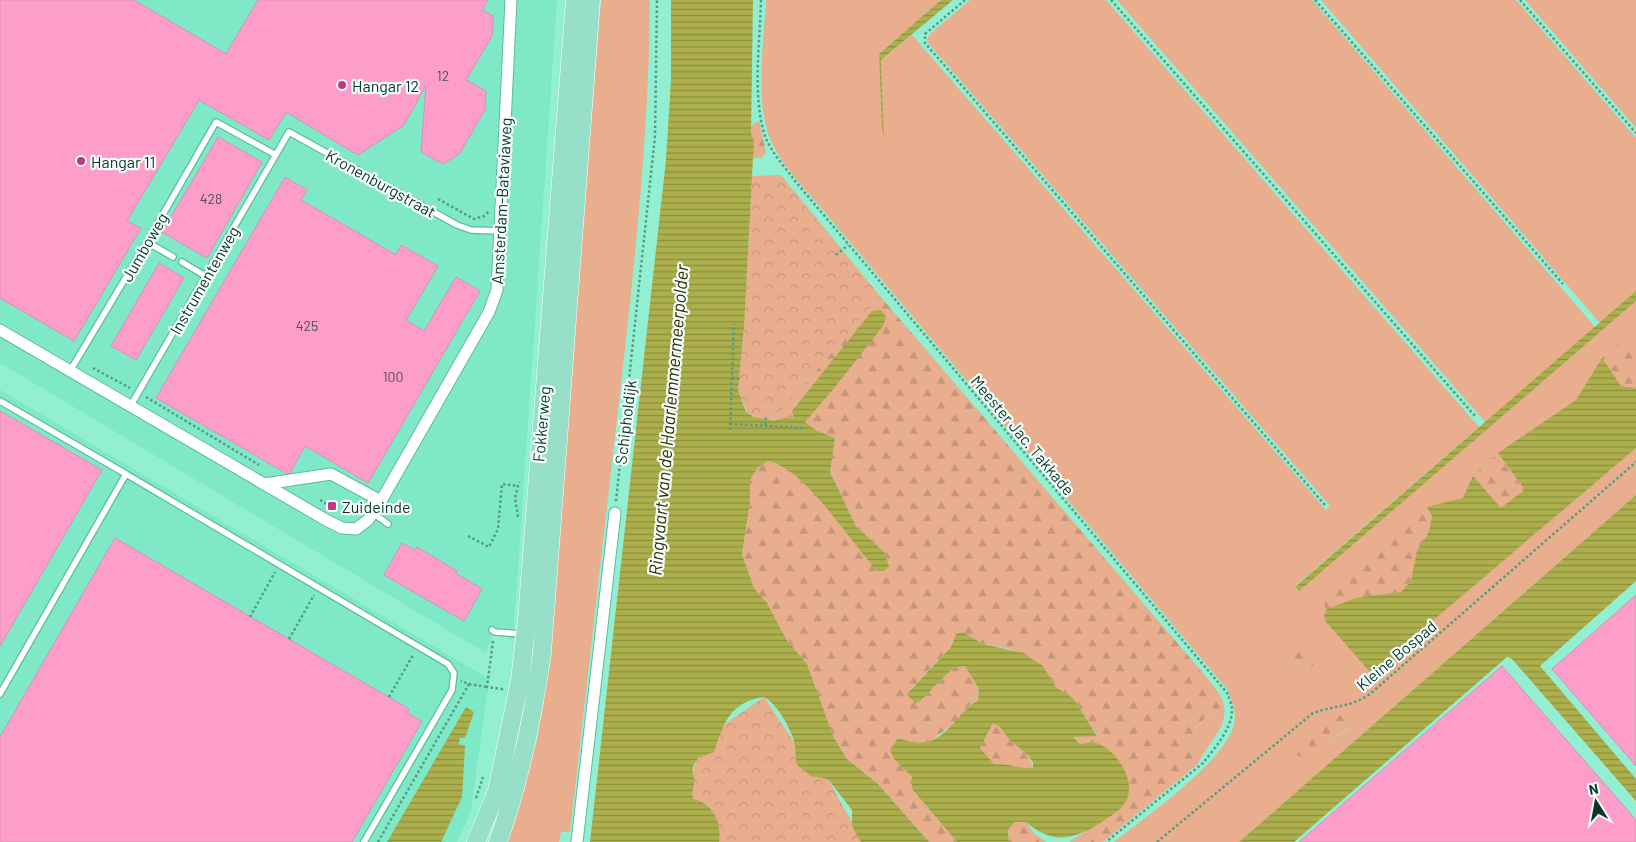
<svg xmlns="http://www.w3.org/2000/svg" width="1636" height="842" font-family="Barlow,sans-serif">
	<defs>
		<pattern id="forest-firs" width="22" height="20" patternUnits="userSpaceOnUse" patternTransform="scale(1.25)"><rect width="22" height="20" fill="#e8ae8d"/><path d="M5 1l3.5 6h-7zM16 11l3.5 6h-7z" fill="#c6967a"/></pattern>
		<pattern id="park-crowns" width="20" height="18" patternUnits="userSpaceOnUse" patternTransform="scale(1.25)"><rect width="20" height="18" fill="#e8ae8d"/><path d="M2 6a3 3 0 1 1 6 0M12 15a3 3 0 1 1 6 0" fill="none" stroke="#c6967a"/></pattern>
		<pattern id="water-rules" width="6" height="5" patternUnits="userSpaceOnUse" patternTransform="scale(1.25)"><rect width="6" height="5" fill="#acaf4b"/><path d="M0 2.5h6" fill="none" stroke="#8a8f3f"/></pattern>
	</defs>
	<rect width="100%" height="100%" fill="#92efd1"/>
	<path fill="#7fe9c7" d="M0,0H557L513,641L494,630L486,653L0,363Z
		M0,390L489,679L471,811L457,842H0Z"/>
	<path fill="#e8ae8d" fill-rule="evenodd" d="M601,0H650C649,140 633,280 617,419C601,557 586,694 570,832H561L559,842H506L537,741L549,662Z
		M766,0H941L879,54L884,137L881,60L912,35L1326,510L1330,506L929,44L927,40L930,34L970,0H1106L1479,427L1295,586L1298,591L1636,301V495L1239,842H1114C1144,818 1227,760 1234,724C1237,712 1232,701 1228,690L833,222C814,198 788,174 774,147C753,109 764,43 766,0ZM1295,649L1316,665L1302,670L1290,666ZM1342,714L1349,729L1326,743Z
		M1117,0H1312L1596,328L1485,422Z
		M1321,0H1516L1636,138V291L1600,323Z
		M1525,0H1636V128Z
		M1209,715L1221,727L1199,761L1190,754L1199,736L1194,730Z"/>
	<path fill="url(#forest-firs)" d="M759,121L766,152L762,158H753L751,126Z
		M880,296L1203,673C1218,692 1231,702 1221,727L1209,715L1194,729L1199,736L1190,754L1199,761L1198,764L1103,842H1069L1116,812L1100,746L1092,742L1080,744L1073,737L1097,735L1074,699L1056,687L1043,666L1010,649L983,644L963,632L953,640L951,647L910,690L920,701L953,668L965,666L979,689L978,701L972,703L953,724L930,742L919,744L898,738L895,760L912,777V789L957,842H929L878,784L847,759L833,736L807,664L786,639L767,603L754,588L742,554L750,502V480L758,467L769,461C806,470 843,530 867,559L884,552L856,526L830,472L835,438L816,430L805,422L788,417L773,421Z
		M1636,330V388L1623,387L1602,358Z
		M1498,453L1524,489L1501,508L1473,476Z
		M1427,507L1432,516L1429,532L1417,551L1411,581L1401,592L1356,598L1327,609L1324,615L1325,603L1329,595Z
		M1295,649L1310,653L1316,665L1302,670L1290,666Z
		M1342,714L1349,728L1326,743L1316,761L1288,753L1295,738Z
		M993,723L998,724L1010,739L1029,756L1033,768C1019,769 1008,763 994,764L980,748Z
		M1015,822H1026L1033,832L1046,842H1009L1008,830Z"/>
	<path fill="url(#park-crowns)" d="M781,175L880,296L773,421L755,417L747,412L738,390L744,328L752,176Z
		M764,697L794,742L828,779L863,842H676L696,760L722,726Z"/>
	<path fill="url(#water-rules)" fill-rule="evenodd" d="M671,0H753L751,133L754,142L753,158L744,328L738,390L746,412L754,417L773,421L788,417L794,419L792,411L872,311L881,310L886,317L883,326L835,387L805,422L816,430L835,438L830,472L856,526L884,552L889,566L884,571H878C849,542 808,471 769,461L758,467L750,480V502L742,554L754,588L767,603L786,639L807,664L833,736L847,759L878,784L929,842H861L852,826V810L828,779L811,776L797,765C795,757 796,748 794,741C790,727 777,704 764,697C730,702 724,722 714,752L698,758C692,765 691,773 695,780L692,794L693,799C713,803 722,823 719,842H590L666,160L671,80Z
		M941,0H953L881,60L884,138L882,127L879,54Z
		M1636,291V301L1299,591L1295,587Z
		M1602,358L1621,386L1636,388V448L1424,628L1381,673H1371L1326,622L1324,615L1327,609L1356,598L1401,592L1411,581L1417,551L1429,532L1432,516L1427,507L1463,498L1473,476L1501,508L1523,491V487L1498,453L1576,400Z
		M1636,495V581L1540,666L1636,779V801L1512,659L1507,657L1294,842H1239Z
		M963,632L983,644L1023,653L1043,666L1056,687L1074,699L1097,736L1073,737L1080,744C1083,744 1089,742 1092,742C1113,744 1138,781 1126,801C1120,812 1107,818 1097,825C1069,842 1049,842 1026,822H1015L1008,830L1009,842H957L912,789V777L895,760L890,750L898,738C929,749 939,740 960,716C966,710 970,704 978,701L979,689L965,666L953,668L920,701L915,703L907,694L951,647L956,634ZM993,723L998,725L1009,739L1029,756L1033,763V768C1018,769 1009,763 994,764L980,748Z
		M466,707L474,712L465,738H460L459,744L465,746L462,797L441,842H387Z"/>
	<path fill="#fd9eca" stroke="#da8fb1" d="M0,0H134L226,54L258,0H488L482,10L493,16L492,36L466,80L486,91L485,110L459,154L443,164L421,152L426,85L404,125L358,155L286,112L269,140L199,100L127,221L141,228L74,341L0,298Z
		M218,137L262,162L207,258L162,232Z
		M285,177L307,190L301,200L396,255L401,245L438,266L406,320L424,331L456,277L480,291L368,483L305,446L290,473H286L156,398Z
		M159,263L184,278L136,360L111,346Z
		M0,411L102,470L0,646Z
		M115,538L409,709L407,713L422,721L352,842H0V737Z
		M402,543L415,550L417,547L457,571L455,573L482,589L464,621L384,575Z
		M1636,595V766L1552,669Z
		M1502,666L1636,820V842H1299Z"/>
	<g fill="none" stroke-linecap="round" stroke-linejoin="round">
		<g stroke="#5dbb9e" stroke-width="8">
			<path id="lane" d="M147,242L173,257
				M182,262L207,277
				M70,371L147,242L216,122L276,155
				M0,401L126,474L0,694
				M131,405L289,132L457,225L471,230L500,231
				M126,474L448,664L454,673L452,690L364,842
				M373,513L388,524
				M492,630L495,632L524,634"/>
		</g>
		<g stroke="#5dbb9e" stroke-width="13">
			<path id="street" d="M0,330L326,520L342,528L356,529L368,520L381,501L489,312L497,290L511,0
				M264,484L331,474L381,501
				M577,842L615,513"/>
		</g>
		<g stroke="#fff" stroke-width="19">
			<path id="primary" d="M476,842L497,791L520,680L527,619L575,0
				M498,842C520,781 533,717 542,653L591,0"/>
		</g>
		<path stroke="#559b85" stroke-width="2.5" stroke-dasharray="2.5 2.5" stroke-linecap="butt" d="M761,0C760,42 752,96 765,136C771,152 785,167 795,181L1228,694C1229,699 1232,705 1232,710C1232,729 1214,749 1203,763L1106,842
			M965,0L925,34V43L1325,505
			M1111,0L1475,416
			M1315,0L1563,284
			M1520,0L1636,133
			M438,199L474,219L484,216L489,211
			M836,255L848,245
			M93,368L130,388
			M732,378L741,379
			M146,397L259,465
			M730,424L805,428
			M765,425L766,417
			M730,430L734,324
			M320,500L337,510
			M616,501L655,136L657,0
			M518,517L515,498L519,482
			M468,536L489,547L498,529L502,484L518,486
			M250,617L275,572
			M289,639L314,595
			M493,641L487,687L502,689L501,691
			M469,684L487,687
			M389,697L413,655
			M476,798L483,777
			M378,842L469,684L461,681
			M1157,842L1313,713C1335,705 1349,708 1370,694L1636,462"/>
		<use href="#lane" stroke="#fff" stroke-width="5.5"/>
		<use href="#street" stroke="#fff" stroke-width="11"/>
		<use href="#primary" stroke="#98dfca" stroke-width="18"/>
	</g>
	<g fill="#be3b83" stroke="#f4fdfa" stroke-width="2">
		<circle cx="342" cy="85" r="5"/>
		<circle cx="81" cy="161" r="5"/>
		<rect x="327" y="501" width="10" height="10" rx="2.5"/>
	</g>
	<g text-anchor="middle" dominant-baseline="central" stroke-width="4.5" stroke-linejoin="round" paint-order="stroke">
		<g font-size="14" fill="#484f52">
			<text x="443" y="75">12</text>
			<text x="211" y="198">428</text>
			<text x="307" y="325">425</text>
			<text x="393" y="376">100</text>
		</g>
		<g font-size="16" fill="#0c352a" stroke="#f4fdfa" text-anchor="start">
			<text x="352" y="85">Hangar 12</text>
			<text x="91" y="161">Hangar 11</text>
			<text x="342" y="506">Zuideinde</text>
		</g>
		<g font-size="16" fill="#0c352a" stroke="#f4fdfa">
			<text transform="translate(381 183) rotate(29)">Kronenburgstraat</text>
			<text transform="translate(501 201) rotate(-87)">Amsterdam-Bataviaweg</text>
			<text transform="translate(144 247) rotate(-60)">Jumboweg</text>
			<text transform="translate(204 280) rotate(-60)">Instrumentenweg</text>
			<text transform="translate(625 422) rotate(-83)">Schipholdijk</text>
			<text transform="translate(541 424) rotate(-85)">Fokkerweg</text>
			<text transform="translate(1023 435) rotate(50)">Meester Jac. Takkade</text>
			<text transform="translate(1396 655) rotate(-40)">Kleine Bospad</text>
		</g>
		<g font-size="18" font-style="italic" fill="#2f3004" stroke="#f4fdfa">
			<text transform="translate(668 420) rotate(-85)">Ringvaart van de Haarlemmermeerpolder</text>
		</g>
	</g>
	<g transform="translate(1596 802) rotate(349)" stroke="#f4fdfa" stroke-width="4" paint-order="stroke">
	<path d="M0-4L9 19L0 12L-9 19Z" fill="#0c352a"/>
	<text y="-8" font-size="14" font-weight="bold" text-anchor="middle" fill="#0c352a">N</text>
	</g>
</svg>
